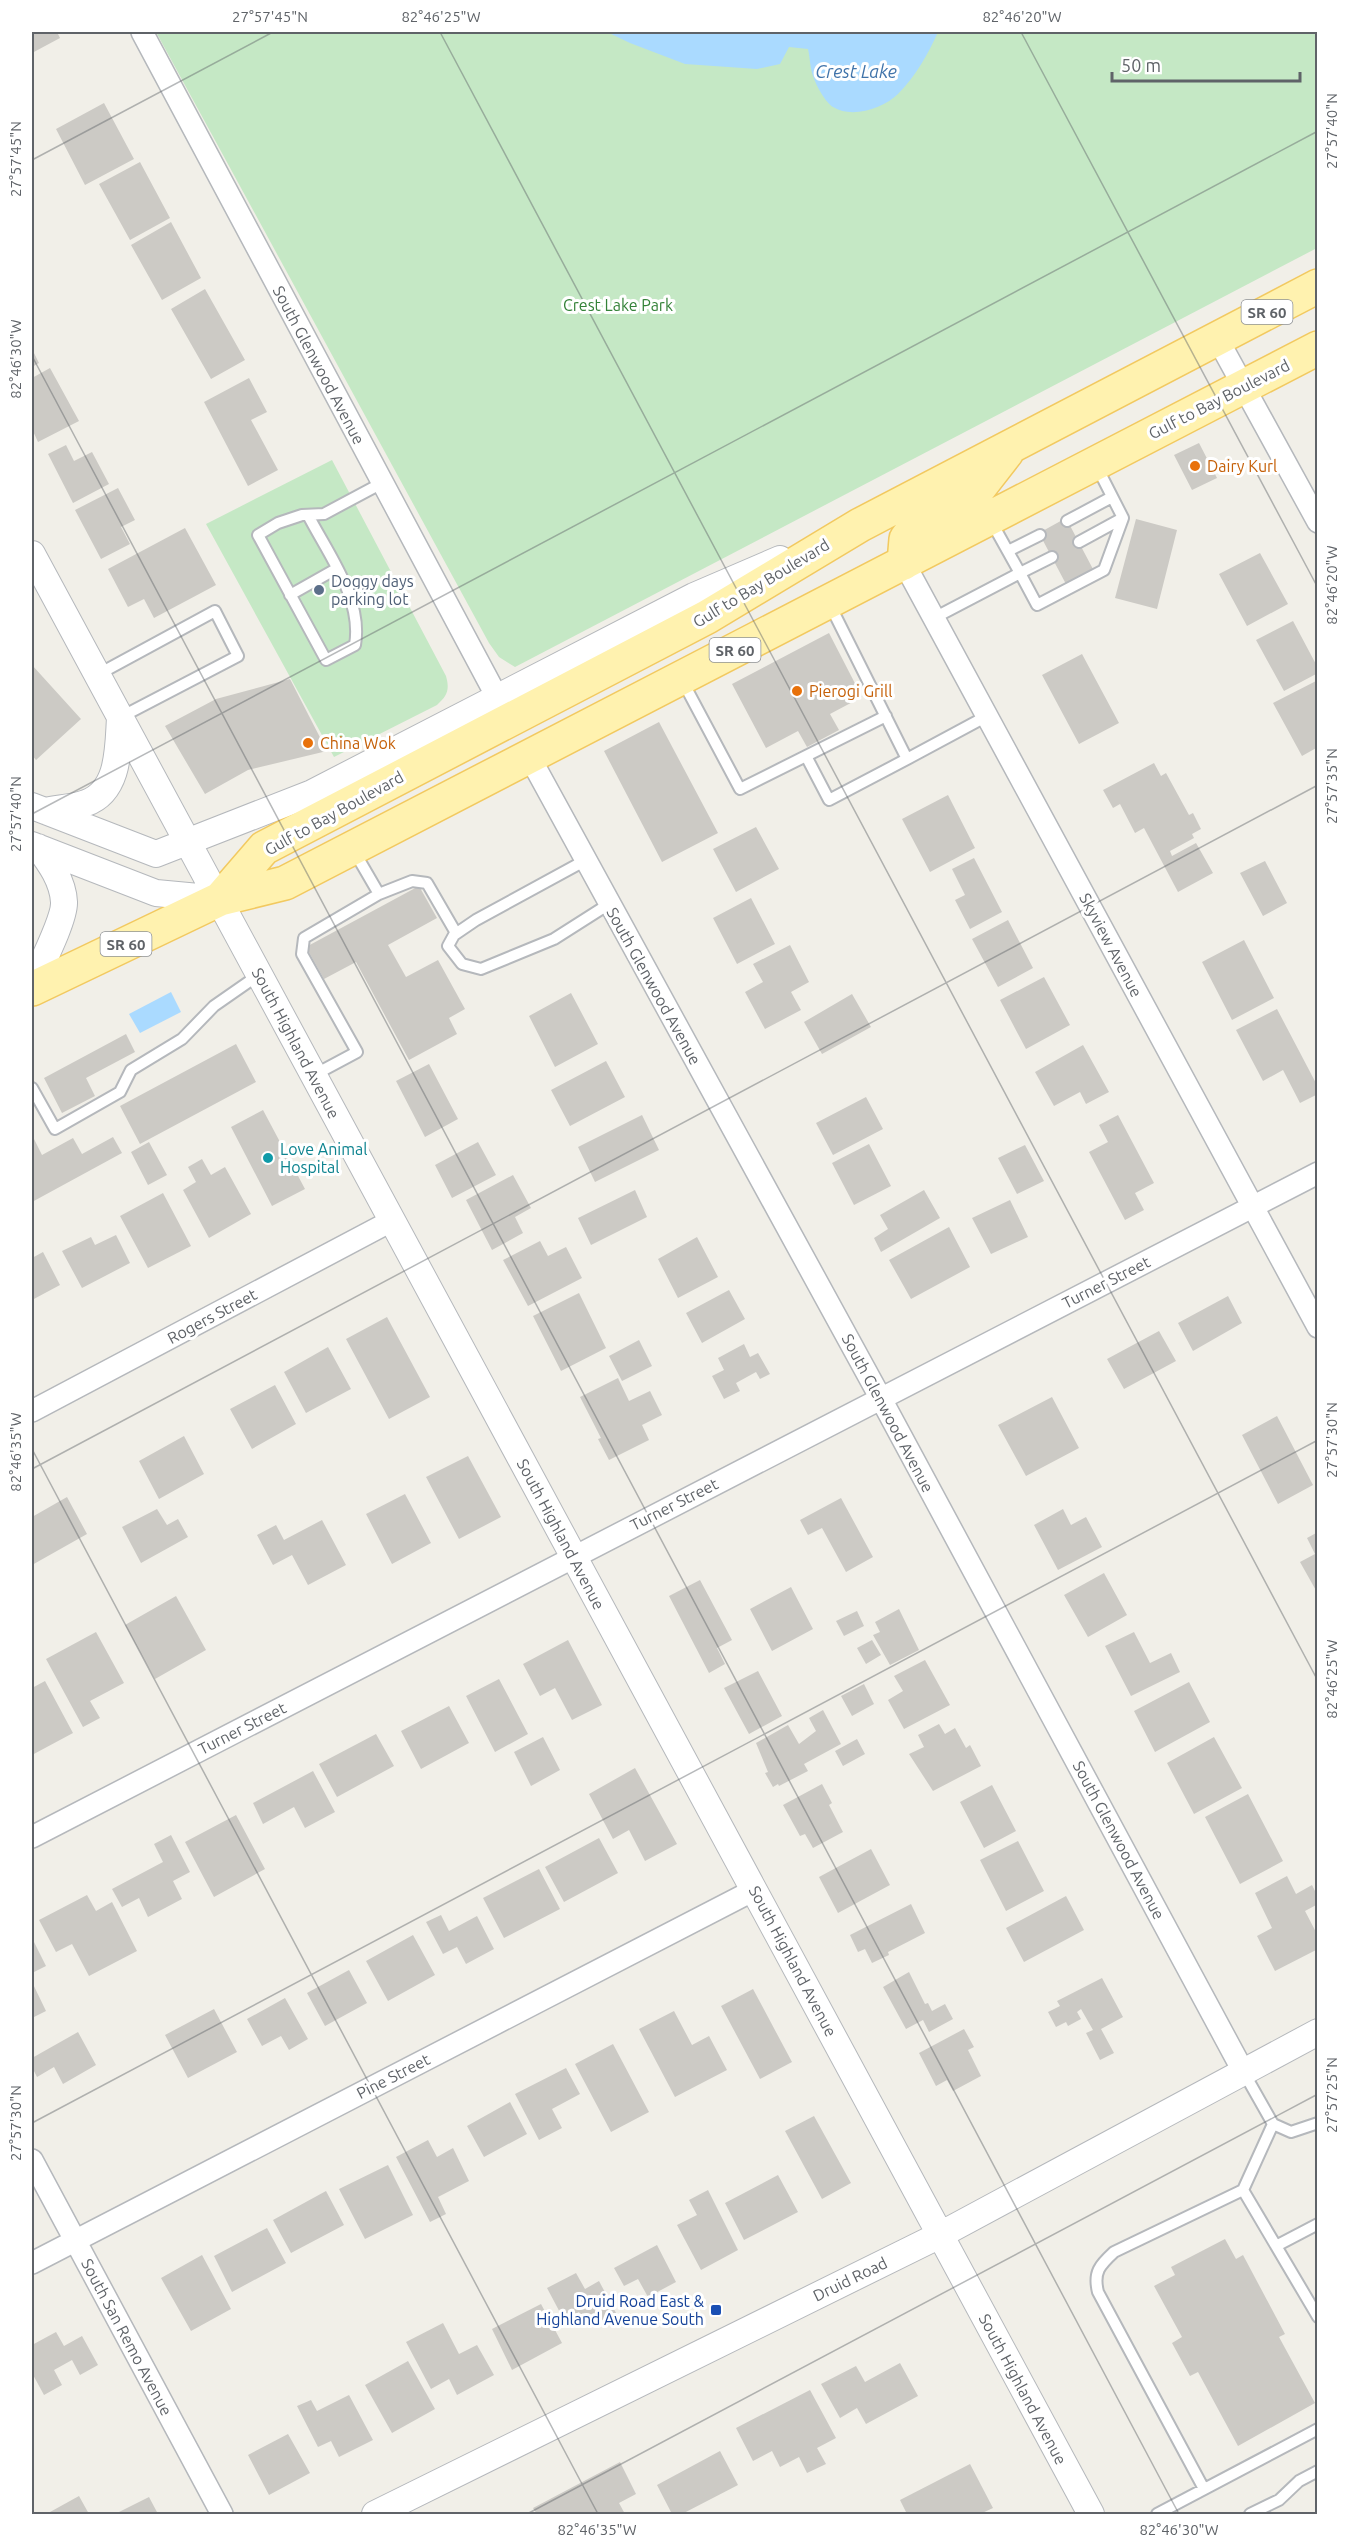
<svg xmlns="http://www.w3.org/2000/svg" width="1349" height="2546" font-family="Ubuntu,sans-serif">
	<rect width="100%" height="100%" fill="#f1efe8"/>
	<path fill="#c5e8c5" d="M156,32H1317V248L515,667L499,657L489,643Z
		M332,460L446,676C450,690 447,696 437,705L334,757L206,524Z"/>
	<path fill="#aadaff" d="M607,32H938C928,54 916,76 898,94C884,108 852,119 833,107C825,102 816,85 813,76C810,68 810,57 808,49L789,47L780,64L757,69L685,64L630,43Z
		M171,992L181,1012L140,1033L129,1014Z"/>
	<path fill="#cccac5" d="M32,32H57L60,38L32,53Z
		M104,103L134,159L85,185L56,129Z
		M140,162L170,218L130,240L99,184Z
		M171,222L201,278L162,300L131,245Z
		M205,289L245,360L211,379L171,309Z
		M32,349L39,363L32,367Z
		M50,368L79,421L38,442L32,429V378Z
		M249,378L267,412L251,420L278,470L248,486L204,402Z
		M1199,443L1217,478L1192,490L1174,455Z
		M66,445L74,461L92,452L109,484L73,503L48,454Z
		M118,488L135,520L121,527L130,544L101,559L75,510Z
		M1066,518L1094,571L1067,586L1039,533Z
		M1136,519L1177,530L1157,609L1115,598Z
		M185,528L216,585L154,618L144,599L128,607L108,569Z
		M1260,553L1288,604L1247,626L1219,574Z
		M1293,621L1318,668V673L1284,691L1256,640Z
		M829,633L862,697L830,714L839,730L807,747L798,731L766,748L732,684Z
		M1082,654L1119,723L1079,744L1042,675Z
		M32,665L81,719L36,760L32,755Z
		M290,679L327,751L248,770L205,794L165,726L216,699Z
		M1318,680V747L1302,756L1273,703Z
		M659,722L718,833L662,862L604,751Z
		M1154,763L1161,776L1166,773L1189,815L1193,813L1201,829L1192,834L1194,838L1170,851L1172,856L1196,843L1213,873L1178,892L1144,828L1135,833L1120,804L1113,808L1103,790Z
		M948,795L975,848L930,872L902,819Z
		M756,827L779,869L736,892L713,849Z
		M974,858L1002,912L970,929L955,900L965,895L952,869Z
		M1265,861L1287,903L1263,916L1240,873Z
		M419,886L437,918L388,945L406,977L438,960L465,1009L449,1018L457,1034L409,1060L356,962L324,979L306,947Z
		M751,898L775,944L737,964L713,918Z
		M1008,920L1033,968L998,987L972,939Z
		M1244,940L1274,998L1232,1020L1202,962Z
		M790,945L809,982L791,992L801,1010L765,1029L745,992L763,982L753,964Z
		M1044,977L1070,1025L1026,1049L1000,1000Z
		M571,993L598,1044L555,1067L529,1016Z
		M852,994L871,1027L822,1054L804,1022Z
		M1277,1009L1318,1087V1094L1300,1103L1283,1070L1263,1081L1236,1030Z
		M126,1034L135,1052L86,1078L95,1096L62,1113L44,1078Z
		M236,1044L256,1082L140,1144L120,1106Z
		M1083,1045L1109,1092L1086,1104L1080,1092L1054,1106L1035,1072Z
		M606,1061L625,1097L570,1126L551,1090Z
		M429,1064L458,1119L425,1137L396,1081Z
		M866,1097L883,1129L833,1155L816,1123Z
		M263,1110L305,1189L272,1206L231,1127Z
		M642,1115L659,1150L595,1182L578,1147Z
		M1118,1115L1154,1183L1135,1193L1144,1210L1125,1220L1089,1152L1108,1142L1099,1125Z
		M32,1135L42,1155L73,1138L82,1154L113,1137L122,1153L32,1202Z
		M149,1142L167,1175L148,1185L131,1152Z
		M478,1142L496,1175L452,1198L435,1165Z
		M869,1144L891,1186L854,1205L832,1163Z
		M1025,1145L1044,1181L1017,1194L998,1158Z
		M202,1159L211,1175L225,1167L251,1214L209,1238L183,1190L196,1182L188,1167Z
		M513,1175L531,1208L515,1217L523,1233L492,1250L466,1200Z
		M635,1190L647,1217L591,1245L578,1218Z
		M924,1190L940,1218L881,1252L874,1238L888,1229L880,1215Z
		M163,1193L191,1246L148,1268L120,1216Z
		M1010,1200L1028,1237L991,1254L972,1218Z
		M949,1227L970,1267L911,1299L889,1260Z
		M116,1235L130,1263L82,1288L62,1251L91,1237L95,1245Z
		M697,1237L718,1277L678,1298L658,1259Z
		M540,1241L548,1256L566,1247L582,1278L528,1306L503,1260Z
		M43,1252L60,1285L32,1300V1258Z
		M729,1290L745,1319L702,1343L686,1313Z
		M579,1293L606,1348L561,1371L533,1316Z
		M1228,1296L1242,1323L1193,1351L1178,1323Z
		M387,1317L430,1397L389,1419L346,1339Z
		M1159,1331L1176,1361L1124,1389L1107,1359Z
		M639,1340L652,1366L622,1381L609,1356Z
		M744,1344L750,1357L758,1353L770,1374L760,1379L756,1372L736,1383L740,1391L724,1399L712,1376L724,1370L718,1358Z
		M328,1347L351,1389L306,1413L284,1372Z
		M618,1378L629,1401L650,1391L662,1415L642,1425L649,1440L609,1460L598,1439L601,1438L580,1397Z
		M275,1385L296,1424L252,1449L230,1409Z
		M1052,1397L1079,1448L1026,1476L998,1425Z
		M1277,1416L1313,1485L1278,1504L1242,1435Z
		M184,1436L204,1474L159,1499L139,1461Z
		M468,1456L501,1517L459,1539L426,1477Z
		M405,1494L431,1543L392,1564L366,1514Z
		M67,1497L87,1534L32,1565V1517Z
		M841,1498L873,1557L846,1572L822,1528L808,1535L800,1520Z
		M157,1509L167,1525L178,1519L188,1537L141,1563L122,1527Z
		M1063,1509L1071,1525L1086,1517L1102,1547L1058,1570L1034,1525Z
		M322,1520L346,1565L308,1585L292,1555L273,1565L257,1535L276,1525L284,1540Z
		M1318,1532V1594L1300,1562L1315,1554L1307,1538Z
		M1104,1573L1127,1615L1088,1637L1064,1595Z
		M700,1580L732,1640L717,1648L725,1664L709,1673L669,1596Z
		M791,1587L813,1629L772,1651L750,1609Z
		M176,1596L206,1650L155,1679L125,1625Z
		M899,1609L919,1650L890,1665L873,1635L880,1632L875,1622Z
		M857,1611L864,1626L844,1636L836,1621Z
		M96,1632L124,1683L90,1701L100,1718L83,1727L46,1659Z
		M1134,1632L1150,1663L1171,1653L1180,1672L1131,1696L1105,1646Z
		M568,1640L602,1705L572,1720L555,1688L540,1696L523,1664Z
		M872,1640L881,1655L866,1664L857,1648Z
		M925,1660L950,1705L904,1729L888,1700L903,1691L894,1676Z
		M758,1671L782,1716L749,1734L724,1688Z
		M499,1679L528,1734L495,1752L466,1696Z
		M45,1681L73,1733L32,1755V1688Z
		M1189,1682L1210,1722L1155,1752L1134,1711Z
		M864,1684L874,1704L852,1716L841,1696Z
		M449,1706L469,1743L421,1769L401,1731Z
		M823,1710L841,1744L804,1764L808,1771L779,1786L778,1784L773,1787L765,1773L768,1772L756,1743L788,1725L799,1744L816,1731L809,1718Z
		M939,1724L945,1734L955,1728L966,1748L970,1745L981,1766L933,1791L909,1754L924,1747L918,1735Z
		M376,1734L394,1766L337,1797L319,1764Z
		M543,1737L560,1770L531,1786L514,1752Z
		M1214,1737L1242,1788L1194,1814L1167,1763Z
		M857,1739L865,1754L843,1766L835,1751Z
		M635,1768L677,1844L645,1861L629,1830L613,1839L589,1794Z
		M313,1771L335,1812L305,1828L294,1807L263,1824L253,1803Z
		M822,1784L832,1803L829,1805L843,1832L813,1848L805,1834L800,1836L783,1805Z
		M992,1785L1016,1831L984,1848L960,1802Z
		M1248,1794L1283,1861L1240,1884L1205,1817Z
		M236,1815L265,1869L214,1897L185,1842Z
		M171,1835L190,1872L173,1881L182,1899L148,1917L139,1898L122,1907L112,1889L163,1862L154,1844Z
		M599,1838L618,1873L564,1902L545,1867Z
		M1018,1841L1044,1891L1006,1911L980,1860Z
		M871,1849L890,1885L838,1913L819,1877Z
		M539,1869L560,1909L504,1938L483,1898Z
		M1287,1876L1296,1894L1312,1885L1318,1897V1904L1305,1911L1318,1936V1949L1275,1971L1257,1936L1272,1928L1255,1893Z
		M87,1895L96,1911L112,1902L137,1951L89,1976L72,1944L56,1952L39,1920Z
		M1066,1896L1084,1930L1024,1962L1006,1928Z
		M911,1904L925,1933L888,1952L889,1955L872,1963L865,1949L858,1952L850,1935Z
		M441,1915L449,1931L477,1916L494,1949L466,1964L457,1947L443,1954L426,1922Z
		M413,1935L435,1975L388,2001L366,1961Z
		M32,1938L46,1966L32,1973Z
		M349,1970L367,2003L325,2026L307,1993Z
		M909,1972L925,2004L928,2003L932,2011L945,2004L953,2019L929,2032L923,2020L906,2029L883,1987Z
		M1102,1978L1123,2017L1101,2029L1114,2053L1100,2060L1086,2033L1093,2030L1081,2009L1077,2012L1081,2019L1068,2026L1066,2022L1056,2027L1048,2012L1060,2006L1057,2001Z
		M32,1982L46,2011L32,2018Z
		M753,1989L792,2062L760,2079L721,2006Z
		M285,1998L308,2039L289,2050L281,2036L262,2046L247,2019Z
		M214,2009L237,2052L188,2078L165,2035Z
		M674,2011L692,2045L709,2036L727,2070L675,2097L639,2029Z
		M964,2029L974,2047L968,2050L981,2076L953,2091L947,2080L936,2086L919,2053Z
		M78,2032L96,2065L63,2084L54,2067L37,2077L32,2067V2058Z
		M613,2044L649,2112L611,2132L575,2064Z
		M566,2068L580,2094L552,2109L562,2128L539,2140L515,2094Z
		M510,2102L527,2134L484,2157L467,2126Z
		M814,2116L851,2183L822,2199L785,2131Z
		M428,2140L437,2157L453,2148L469,2181L438,2197L446,2214L430,2222L396,2157Z
		M388,2165L413,2215L365,2239L339,2189Z
		M778,2175L798,2212L744,2240L725,2203Z
		M708,2190L738,2250L701,2270L677,2225L697,2215L689,2200Z
		M326,2191L344,2225L291,2253L273,2220Z
		M267,2228L286,2263L232,2292L214,2256Z
		M1225,2239L1236,2259L1243,2255L1285,2334L1279,2337L1315,2403L1238,2446L1198,2372L1190,2376L1172,2343L1182,2337L1154,2286L1175,2275L1171,2267Z
		M657,2245L676,2282L648,2297L638,2279L624,2286L614,2268Z
		M202,2255L231,2309L191,2331L161,2278Z
		M576,2273L585,2289L599,2281L616,2313L587,2328L579,2312L564,2320L547,2288Z
		M541,2304L562,2343L512,2370L492,2329Z
		M443,2323L459,2354L477,2345L494,2375L457,2395L449,2379L431,2389L406,2342Z
		M56,2332L64,2346L82,2336L98,2365L80,2375L72,2360L54,2370L62,2385L44,2395L32,2373V2345Z
		M408,2361L435,2409L392,2433L365,2385Z
		M900,2363L918,2396L866,2424L857,2408L840,2418L821,2384L856,2366L865,2382Z
		M810,2390L836,2438L817,2448L826,2464L807,2473L799,2457L780,2467L772,2451L753,2461L736,2428Z
		M349,2395L373,2440L339,2457L331,2441L318,2447L297,2406L311,2400L317,2411Z
		M288,2434L310,2473L269,2495L248,2455Z
		M720,2451L738,2485L682,2514H672L657,2485Z
		M620,2462L636,2494L619,2503L625,2514H537L533,2508Z
		M970,2464L993,2508L980,2514H907L900,2500Z
		M79,2496L89,2514H51L50,2512Z
		M149,2497L158,2514H115Z"/>
	<g fill="none" stroke-linecap="round" stroke-linejoin="round">
		<g stroke="#b5b8bc" stroke-width="14">
			<path id="service" d="M308,515C328,554 363,599 355,645L326,660L258,535L278,523L302,515L324,514L382,483
				M1067,521L1112,497
				M1079,542L1123,518L1097,467
				M1008,551L1040,535
				M1052,557L1020,573L1037,605L1104,570L1123,518
				M290,595L336,569
				M830,605L907,759L987,716
				M934,618L1020,573L991,521
				M97,675L215,611L238,656L121,717
				M683,682L740,789L806,756L829,800L907,759
				M806,756L886,716
				M586,860L476,920L454,935L448,946L462,964L481,969L554,939L609,904
				M379,894L412,881L427,883L456,933
				M314,1075L357,1052L302,954L304,938L379,894L354,851
				M32,1088L55,1129L120,1092L131,1070L182,1039L214,1006L260,974
				M1243,2071L1273,2124L1291,2132L1318,2123
				M1273,2124L1243,2190L1318,2317
				M1276,2246L1318,2224
				M1204,2489L1098,2292C1093,2272 1100,2265 1114,2252L1243,2190
				M1157,2514L1318,2429
				M1250,2514L1279,2500L1299,2481L1318,2471"/>
		</g>
		<g stroke="#b5b8bc" stroke-width="24">
			<path id="minor" d="M142,32L497,697
				M1217,338L1318,522
				M904,563L1318,1327
				M529,756L880,1397L1243,2071
				M32,1411L393,1220
				M32,1837L1318,1173
				M32,2160L222,2514
				M32,2263L754,1890"/>
		</g>
		<g stroke="#b5b8bc" stroke-width="28">
			<path id="tertiary" d="M32,554L1091,2514
				M32,806L156,854L312,793L694,596L780,559
				M45,811C58,808 73,808 86,803C120,791 118,747 120,718
				M32,845L156,893L220,899
				M32,985C40,967 65,919 64,902C63,881 50,863 38,847
				M375,2514L940,2235L1318,2032"/>
		</g>
		<g stroke="#f2c960" stroke-width="36">
			<path id="primary" d="M904,563L906,539L920,520L979,488L1007,452
				M220,899L264,848L707,617L860,525L1318,286
				M32,989L220,899L285,883L1318,348"/>
		</g>
		<use href="#service" stroke="#fff" stroke-width="10"/>
		<use href="#minor" stroke="#fff" stroke-width="21"/>
		<use href="#tertiary" stroke="#fff" stroke-width="26"/>
		<use href="#primary" stroke="#fff2af" stroke-width="33"/>
	</g>
	<path fill="none" stroke="#5f6368" stroke-width="1.5" stroke-opacity="0.45" d="M440,32L1318,1681M1021,32L1318,588M32,160L273,32M32,356L1179,2514M32,814L1318,131M32,1449L598,2514M32,1469L1318,785M32,2123L1318,1440M527,2514L1318,2094"/>
	<g fill="#e8710a" stroke="#fff" stroke-width="2">
		<circle cx="1195" cy="466" r="6"/>
		<circle cx="797" cy="691" r="6"/>
		<circle cx="308" cy="743" r="6"/>
	</g>
	<circle fill="#5c6f8a" stroke="#fff" stroke-width="2" cx="319" cy="590" r="6"/>
	<circle fill="#0f9aa8" stroke="#fff" stroke-width="2" cx="268" cy="1158" r="6"/>
	<rect fill="#1a4fb4" stroke="#fff" stroke-width="2" x="710" y="2304" width="12" height="12" rx="3"/>
	<g text-anchor="middle" dominant-baseline="central" stroke-width="6" stroke-linejoin="round" paint-order="stroke">
		<g fill="#fff" stroke="#8f9295" stroke-width="1.5">
			<rect x="1241.5" y="300" width="51" height="24" rx="4.5"/>
			<rect x="709.5" y="638" width="51" height="24" rx="4.5"/>
			<rect x="100.5" y="932" width="51" height="24" rx="4.5"/>
		</g>
		<g font-size="15" font-weight="bold" fill="#5f6368">
			<text x="1267" y="312">SR 60</text>
			<text x="735" y="650">SR 60</text>
			<text x="126" y="944">SR 60</text>
		</g>
		<g font-size="16" fill="#348238" stroke="#fff">
			<text x="618" y="305">Crest Lake Park</text>
		</g>
		<g font-size="16" fill="#5f6368" stroke="#fff">
			<text transform="translate(319 365) rotate(62)">South Glenwood Avenue</text>
			<text transform="translate(1219 399) rotate(-27)">Gulf to Bay Boulevard</text>
			<text transform="translate(761 583) rotate(-31)">Gulf to Bay Boulevard</text>
			<text transform="translate(334 813) rotate(-29)">Gulf to Bay Boulevard</text>
			<text transform="translate(1111 945) rotate(62)">Skyview Avenue</text>
			<text transform="translate(654 986) rotate(61)">South Glenwood Avenue</text>
			<text transform="translate(296 1043) rotate(62)">South Highland Avenue</text>
			<text transform="translate(1106 1282) rotate(-27)">Turner Street</text>
			<text transform="translate(212 1316) rotate(-28)">Rogers Street</text>
			<text transform="translate(888 1413) rotate(62)">South Glenwood Avenue</text>
			<text transform="translate(674 1504) rotate(-27)">Turner Street</text>
			<text transform="translate(561 1534) rotate(62)">South Highland Avenue</text>
			<text transform="translate(242 1728) rotate(-27)">Turner Street</text>
			<text transform="translate(1119 1840) rotate(62)">South Glenwood Avenue</text>
			<text transform="translate(793 1961) rotate(62)">South Highland Avenue</text>
			<text transform="translate(393 2076) rotate(-27)">Pine Street</text>
			<text transform="translate(850 2279) rotate(-26)">Druid Road</text>
			<text transform="translate(127 2337) rotate(62)">South San Remo Avenue</text>
			<text transform="translate(1023 2389) rotate(62)">South Highland Avenue</text>
		</g>
		<g font-size="16" fill="#c56008" stroke="#fff" text-anchor="start">
			<text x="1207" y="466">Dairy Kurl</text>
			<text x="809" y="691">Pierogi Grill</text>
			<text x="320" y="743">China Wok</text>
		</g>
		<g font-size="16" fill="#4e5e75" stroke="#fff" text-anchor="start">
			<text x="331" y="581">Doggy days<tspan x="331" dy="18">parking lot</tspan></text>
		</g>
		<g font-size="16" fill="#0d838f" stroke="#fff" text-anchor="start">
			<text x="280" y="1149">Love Animal<tspan x="280" dy="18">Hospital</tspan></text>
		</g>
		<g font-size="16" fill="#164399" stroke="#fff" text-anchor="end">
			<text x="704" y="2301">Druid Road East &amp;<tspan x="704" dy="18">Highland Avenue South</tspan></text>
		</g>
		<g font-size="18" font-style="italic" fill="#4174aa" stroke="#fff">
			<text x="856" y="71">Crest Lake</text>
		</g>
	</g>
	<rect width="1349" height="2546" fill="none" stroke="#ffffff" stroke-width="66"/>
	<path d="M1112 72v9h188v-9" fill="none" stroke="#5f6368" stroke-width="3"/>
	<text x="1121" y="72" font-size="18" fill="#5f6368" stroke="#ffffff" stroke-width="4.5" paint-order="stroke">50 m</text>
	<rect x="33" y="33" width="1283" height="2480" fill="none" stroke="#5f6368" stroke-width="2"/>
	<g font-size="15" text-anchor="middle" fill="#5f6368">
		<text x="270" y="22">27°57'45"N</text>
		<text x="441" y="22">82°46'25"W</text>
		<text x="1022" y="22">82°46'20"W</text>
		<text transform="translate(1332 131) rotate(-90)" y="5">27°57'40"N</text>
		<text transform="translate(16 159) rotate(-90)" y="5">27°57'45"N</text>
		<text transform="translate(16 359) rotate(-90)" y="5">82°46'30"W</text>
		<text transform="translate(1332 585) rotate(-90)" y="5">82°46'20"W</text>
		<text transform="translate(1332 786) rotate(-90)" y="5">27°57'35"N</text>
		<text transform="translate(16 814) rotate(-90)" y="5">27°57'40"N</text>
		<text transform="translate(1332 1440) rotate(-90)" y="5">27°57'30"N</text>
		<text transform="translate(16 1452) rotate(-90)" y="5">82°46'35"W</text>
		<text transform="translate(1332 1679) rotate(-90)" y="5">82°46'25"W</text>
		<text transform="translate(1332 2095) rotate(-90)" y="5">27°57'25"N</text>
		<text transform="translate(16 2123) rotate(-90)" y="5">27°57'30"N</text>
		<text x="597" y="2535">82°46'35"W</text>
		<text x="1179" y="2535">82°46'30"W</text>
	</g>
</svg>
